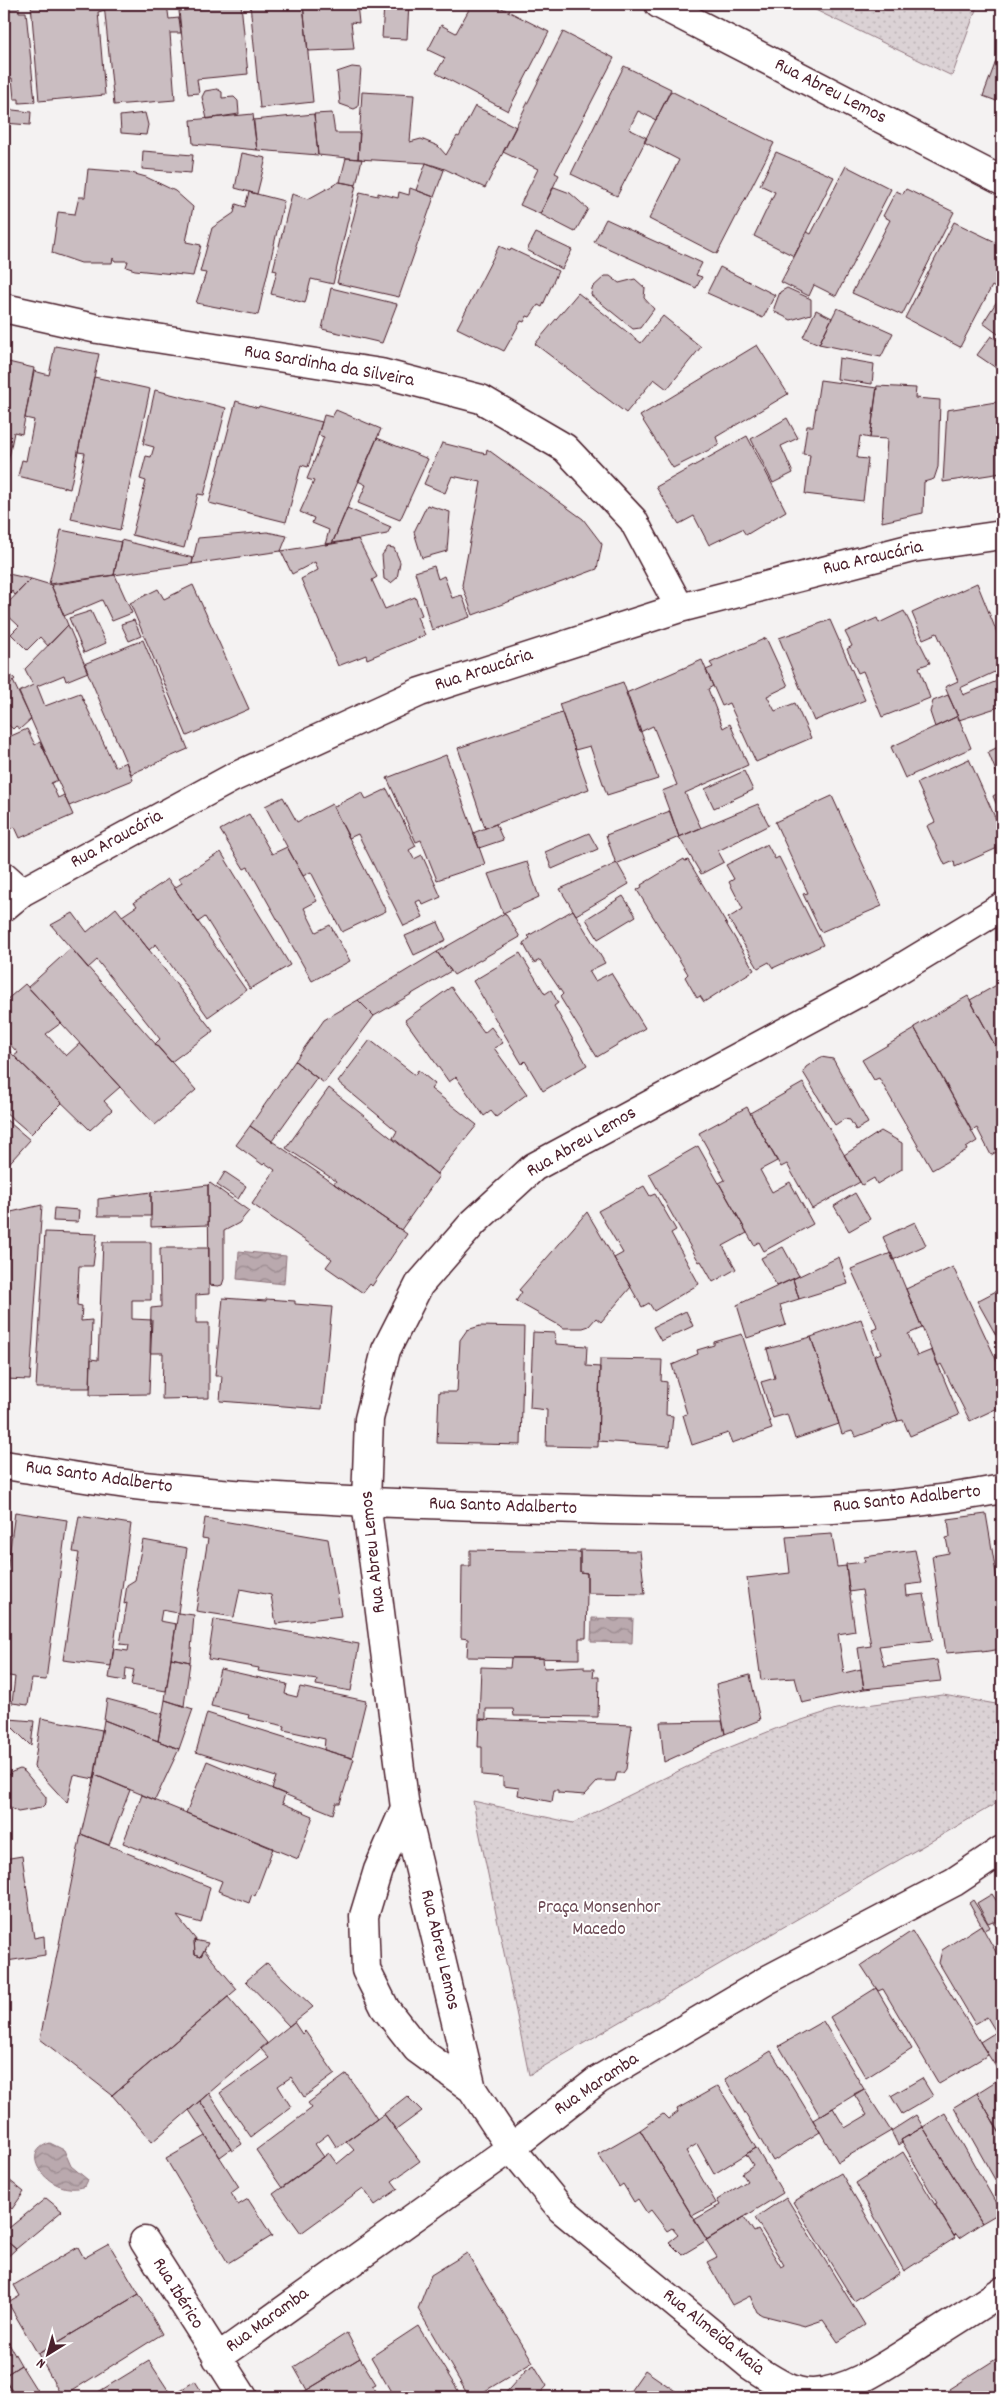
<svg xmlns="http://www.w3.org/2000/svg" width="1006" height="2401" font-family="Dekko,sans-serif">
	<defs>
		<pattern id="green-dots" width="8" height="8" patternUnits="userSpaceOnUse" patternTransform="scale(1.25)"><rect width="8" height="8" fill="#dbd2d5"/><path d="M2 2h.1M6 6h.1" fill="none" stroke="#bdb4b7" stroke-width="1.8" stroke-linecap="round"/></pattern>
		<pattern id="water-waves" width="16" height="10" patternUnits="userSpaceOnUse" patternTransform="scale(1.25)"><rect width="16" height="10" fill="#baa9ae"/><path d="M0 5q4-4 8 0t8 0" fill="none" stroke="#99898e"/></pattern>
	</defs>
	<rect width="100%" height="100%" fill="#f4f2f2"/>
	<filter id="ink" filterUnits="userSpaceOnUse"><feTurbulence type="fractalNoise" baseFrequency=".02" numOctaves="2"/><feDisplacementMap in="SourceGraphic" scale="10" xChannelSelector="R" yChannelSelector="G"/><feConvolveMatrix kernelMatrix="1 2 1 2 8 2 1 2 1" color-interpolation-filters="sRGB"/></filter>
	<g filter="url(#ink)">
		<path fill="url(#green-dots)" stroke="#927880" d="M803,4H978L952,76Z
			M943,1695L1002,1705V1800L529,2075L473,1801L573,1823L713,1754L780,1727L836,1709Z"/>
		<path fill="url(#water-waves)" stroke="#8d727a" d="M239,1251L286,1256L284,1284L237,1279Z
			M592,1618L633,1619L632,1643L591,1642Z
			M50,2143L64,2150L71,2166L88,2180L85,2186C53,2199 14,2153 50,2143Z"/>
		<path fill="#cabdc1" stroke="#4a1f2b" d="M31,4H104L105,10L98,12L105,95L39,101Z
			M104,4H167L169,19L179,18L181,33H170L175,100L114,105Z
			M186,4H241L248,74L197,79L199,93L188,94L179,11L187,10Z
			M250,4H303L313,102L260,108Z
			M303,4H357L359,23L351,22L354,49L308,51Z
			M384,4H409L407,39L382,38Z
			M472,4H494L549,32L508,111L436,73L445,58L428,50L441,25L456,33Z
			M19,5V12H26L35,102L19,103V99H14L12,78L4,79V7Z
			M563,32L614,58L555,173L559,175L540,214L520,205L538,169L503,152Z
			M1002,45V103L983,96Z
			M624,66L671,89L656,120L638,111L629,129L647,138L617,196L571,174Z
			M352,67L361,68L358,107L354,109L340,104L337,72Z
			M217,89L222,92V98L234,97L238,101L239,114L207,119L202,97L205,91Z
			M671,91L774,143L717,254L649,219L679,160L644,142Z
			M362,92L414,95L410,142L421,139L438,146L446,155L457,136L459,137L475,106L516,127L485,188L445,169L426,163L358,159Z
			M4,109L31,112L30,125L4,123Z
			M145,113L148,125L146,135L121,133L120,116Z
			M332,113L335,133H360L358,159L318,155L314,114Z
			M253,114L257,150L193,144L191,120Z
			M314,114L318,155L257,150L253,120Z
			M143,151L193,155L191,173L142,169Z
			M776,152L834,177L794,256L754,236L775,192L760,185Z
			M242,153L266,158L257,194L235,188Z
			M346,158L362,159L356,185L340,182Z
			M426,163L444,170L434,197L416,190Z
			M846,166L891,189L836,296L814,285L809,296L781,282L807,232L811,234Z
			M88,169L128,172L146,177L175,191L193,207L186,242L201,245L193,276L135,270L126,267L128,261H115L113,258L112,263H81L52,253L58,212L75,214L79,197H85Z
			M339,182L356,185L333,284L311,279L305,303L271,294L277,271L273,270L292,194L308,199Z
			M554,187L570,193L588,209L575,232L540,214Z
			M410,188L434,197L399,297L337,283L360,192L378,196V193L398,198L399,192L409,195Z
			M906,189L954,212L902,315L852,293L890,220L883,216L896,191L903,194Z
			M249,192L284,201L258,315L196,303L206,273L200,272L212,228L234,213L236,204L245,207Z
			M606,219L702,263L696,275L702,277L696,288L594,242Z
			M954,222L1002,245V292L992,286L960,347L905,318Z
			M536,233L572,250L562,269L527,250Z
			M499,246L510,251L511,249L558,271L542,307L538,305L530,317L527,316L524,322L521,321L504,351L457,328Z
			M720,267L775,295L763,318L707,293Z
			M605,276H610L619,283L635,279L645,288L644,298L654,309L640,328L633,329L591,295L592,288Z
			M331,288L397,304L382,343L322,329Z
			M787,288L811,299V314L791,320L775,312L774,308L780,292Z
			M578,293L641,343L663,316L701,347L667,389L654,379L626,413L535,344Z
			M997,301L1002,304V337L983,323Z
			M837,308L893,333L881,357L819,344Z
			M816,310L832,318L819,344L803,337Z
			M991,336L1002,343V372L977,355Z
			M757,345L788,394L716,437L719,445L673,468L640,416Z
			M55,346L99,354L70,489L18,476L22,460L26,461L34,420L25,418L34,371L49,375Z
			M839,358L874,364L872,384L837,379Z
			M4,361L34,368L22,434L14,432L5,477Z
			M94,377L150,389L120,530L71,519L85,453L78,452Z
			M820,380L877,388L870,438L860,436L857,458L868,459L863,501L805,494L810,455L803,454L807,426H813Z
			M877,386L916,388L915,398L940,400L938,467L934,479L924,482L923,513L882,522L887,439L870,438Z
			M155,390L226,408L204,495L198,494L184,548L132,535L146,481L140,479L146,456L151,457L154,447L143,444Z
			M236,401L258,408L259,406L322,422L308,467L301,465L286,522L209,503Z
			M1002,401V473L943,482L947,410Z
			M336,410L381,429L332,544L325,545L329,530L312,523L314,518L300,512L314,481L307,479L324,437L318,435L322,422L324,415L332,417Z
			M787,418L798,438L781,446L793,473L773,483L751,439Z
			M747,436L786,511L746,535L742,529L709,545L694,516L679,524L656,487Z
			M377,438L428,459L400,520L358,503L366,485L358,481Z
			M442,443L486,454L487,449L583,519L602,544L597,569L473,615L462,585L481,482L452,476L445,493L424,484Z
			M427,505L450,512L447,551L422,558L414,532Z
			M347,508L391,527L387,534L332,544Z
			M61,530L121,542L114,575L49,584Z
			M267,532L287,536L281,551L192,564L198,538Z
			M358,539L377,577L372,580L385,609L415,597L422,615L417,617L425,635L367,659L366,655L338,666L301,579L318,570L315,562L292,574L281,551Z
			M121,540L193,558L192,564L114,575Z
			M388,547L394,548L400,562L397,578L391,583L384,579L382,555Z
			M434,566L438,579L444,576L452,598L462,595L470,617L432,630L415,572Z
			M4,573L31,579L15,595L12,591L4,599Z
			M115,575L132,613L112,621L102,600L64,616L51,585Z
			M31,579L51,585L68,625L48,646L40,637L27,650L11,634L19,626L4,612V607Z
			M977,583L1002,645V671L1001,669L960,688L963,695L1002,679V706L959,720L945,687L958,681L937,633L923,639L912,613Z
			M193,585L249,709L187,736L130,603L158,589L164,599Z
			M91,611L106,643L84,653L69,618Z
			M904,611L930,663L919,667L930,698L882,717L863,671L858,673L847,649L852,646L845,632L877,618L879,623Z
			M134,620L141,636L129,641L121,624Z
			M830,620L865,700L814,721L779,638Z
			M68,625L88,672L66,681L64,675L37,686L45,706L80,693L115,767L126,762L133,780L69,806L19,692L33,685L25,669Z
			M766,638L788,686L767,696L775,711L795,703L811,738L756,762L729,703L722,706L706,670L713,667L710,663Z
			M143,640L188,749L131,774L84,664Z
			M702,660L713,686L708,689L723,728L730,724L748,765L685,793L701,828L679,837L662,791L677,785L653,726L640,732L626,693Z
			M4,669L15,679L4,691Z
			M13,681L31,719L20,729L16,726L13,729L5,722L4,723V691Z
			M623,682L658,779L607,795L590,746L575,750L559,704Z
			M948,695L958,716L935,727L930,712L933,701Z
			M562,713L589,789L485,828L458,748Z
			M958,716L971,748L905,778L891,747Z
			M27,729L35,745L40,742L58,780L51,783L58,798L64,795L73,815L20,838L15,827L4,832V739Z
			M1002,745V786L988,752Z
			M446,755L485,864L437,880L421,840L416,842L387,778Z
			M969,759L1002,833V846L955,867L954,861L945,865L927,826L935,822L917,783Z
			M744,771L753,790L714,808L705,789Z
			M387,789L416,846L409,850L414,859L422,855L441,897L423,905L420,900L416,902L423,917L404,926L358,834L349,838L333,807L362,792L366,799Z
			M1002,791V818L993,796Z
			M832,796L882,906L821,932L803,894L808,893L775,822Z
			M283,797L297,822L332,804L386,911L342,932L311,872L303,876L265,806Z
			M758,804L769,825L718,851L724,862L701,874L679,837Z
			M670,811L679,837L616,864L606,835Z
			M249,814L272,854L287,847L317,901L304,908L316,932L330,925L350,961L312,981L248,867L244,869L220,830Z
			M496,824L503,840L479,848L473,833Z
			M589,833L598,849L552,869L545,852Z
			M767,844L775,859L779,857L823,945L773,968L769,962L758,968L728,918L743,909L729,882L734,879L726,865Z
			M221,852L290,965L250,989L205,917L198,922L174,888L182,883L179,878Z
			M684,859L685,861L688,860L754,970L704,1002L700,996L697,998L685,977L688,974L637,890L642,887L641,885Z
			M527,862L539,897L503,913L488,874Z
			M617,863L629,884L576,915L560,889Z
			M168,879L246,990L208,1017L156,944L149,950L122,916L137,906L134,902Z
			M623,896L636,916L598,939L586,919Z
			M116,908L213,1031L171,1062L155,1044L160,1039L97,960L88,968L51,925L73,913L87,932Z
			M573,910L605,963L589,971L595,981L611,973L645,1028L597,1057L560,997L563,994L540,960L534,963L523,943L530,938L528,936Z
			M505,913L520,937L454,975L437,952Z
			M438,922L446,940L414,955L405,936Z
			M71,948L196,1090L155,1125L28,987Z
			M437,952L451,971L374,1016L358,1000Z
			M520,953L545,994L551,990L558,1003L554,1006L587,1065L543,1091L525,1061L522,1064L473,981Z
			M1002,982V1058L970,1000Z
			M25,984L61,1023L46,1034L66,1056L80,1043L120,1087L104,1101L112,1110L90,1130L14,1056L18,1053L4,1038V1002Z
			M451,987L484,1033L491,1027L503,1043L494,1048L527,1094L496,1117L491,1111L484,1116L456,1077L449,1082L405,1020Z
			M968,996L1002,1058V1149L991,1155L977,1128L972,1131L914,1027Z
			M358,1000L374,1016L324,1083L295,1061L324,1020Z
			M915,1029L977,1141L966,1148L967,1150L932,1170L879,1078L874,1080L862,1060Z
			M370,1040L415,1075L418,1070L435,1084L431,1089L477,1125L437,1174L393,1138L397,1131L338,1082Z
			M4,1046L62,1103L31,1134L4,1111Z
			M821,1057L833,1059L868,1123L856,1130L850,1120L844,1119L835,1125L803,1072L806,1067Z
			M295,1061L317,1078L272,1141L250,1126Z
			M803,1083L860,1182L812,1209L787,1164L781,1167L750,1113Z
			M329,1088L439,1176L401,1230L334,1184L336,1181L286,1148Z
			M747,1107L777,1161L760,1170L772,1192L790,1182L813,1224L764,1251L759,1242L754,1245L719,1183L725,1180L699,1133Z
			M4,1118L30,1140L4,1169Z
			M250,1126L407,1234L372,1286L370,1284L363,1293L326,1267L332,1259L252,1204L275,1170L265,1163L263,1165L236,1145Z
			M881,1131L902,1143V1169L877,1184L874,1178L862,1185L844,1155Z
			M698,1146L747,1233L723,1246L736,1269L713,1282L701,1261L699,1262L649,1174Z
			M225,1172L246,1186L238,1199L217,1185Z
			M210,1183L249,1211L239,1223L224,1231V1279L222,1285L218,1286L209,1285L208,1185Z
			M208,1185V1225L151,1227V1192Z
			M644,1186L650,1196L655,1194L676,1230L671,1233L699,1284L654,1311L649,1303L642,1307L614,1258L623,1253L598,1211Z
			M151,1192V1216H98V1199Z
			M855,1193L870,1219L849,1231L834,1206Z
			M42,1205L30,1380L4,1379V1255H9L11,1212Z
			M54,1208L79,1210L78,1222L53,1221Z
			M587,1212L631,1287L601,1322L596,1318L589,1326L583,1328H564L516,1301L522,1292L519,1290Z
			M915,1222L926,1245L893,1260L883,1237Z
			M45,1232L97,1234L93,1266H79L77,1305L82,1306L81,1321L92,1320L90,1388H36Z
			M103,1242H151V1300H132V1319L152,1320L149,1394L90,1395L91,1359L98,1360Z
			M783,1247L799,1276L777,1286L761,1258Z
			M160,1248H209V1294L196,1295V1323H209V1398L162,1399L163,1353H150L151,1308L161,1307Z
			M891,1253L922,1328L908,1334L917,1356L932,1350L959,1415L910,1436L903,1420L898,1421L874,1356L881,1353L872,1330L878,1328L851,1269Z
			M839,1257L848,1284L799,1299L793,1279Z
			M953,1267L1002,1372V1406L970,1421L941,1364L938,1366L906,1289Z
			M793,1279L799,1299L780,1305L786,1325L747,1338L737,1305Z
			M1002,1288V1358L997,1349L1002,1346L977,1301Z
			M223,1298L266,1301V1299L295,1301V1304L332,1307L322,1409L220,1401L222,1376H215Z
			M686,1311L693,1326L661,1341L653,1327Z
			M861,1319L898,1421L856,1437L852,1431L842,1434L811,1337Z
			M480,1326L524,1327L521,1445L437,1443L439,1392H457L460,1340L467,1330Z
			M533,1332L555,1333L556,1344L587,1346L586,1366L600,1367L598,1447L546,1446L547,1410L530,1408Z
			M742,1334L772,1429L732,1443L728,1433L692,1445L683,1415L687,1414L672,1365L698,1354L697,1350L714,1345V1342Z
			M811,1337L839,1424L795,1439L787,1414L773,1418L761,1382L775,1378L767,1349Z
			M600,1359L662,1360L661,1381L667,1382L666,1415L673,1416L670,1446L598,1441Z
			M15,1512L67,1520L46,1680L32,1679L28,1705L12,1703L15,1677L4,1675L6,1598H4V1593Z
			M986,1514L1002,1608V1649L982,1652V1650L946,1653L932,1556L949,1553L946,1538L950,1537L948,1519Z
			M79,1516L131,1524L111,1666L63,1660L79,1553L73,1552Z
			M205,1518L328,1539L341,1616L276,1624L271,1595L240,1589L234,1617L196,1611L208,1539L202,1538Z
			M832,1534L837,1567L846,1566L855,1631L838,1634L844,1673L861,1669L864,1689L802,1703L795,1678L761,1680L747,1578L790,1573L786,1537Z
			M143,1540L187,1548L178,1613L162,1610L160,1621L176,1624L166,1691L131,1685L134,1670L126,1668L125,1681L109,1678L114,1649L128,1651L129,1645L120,1644L127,1603L124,1604L127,1585L135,1580Z
			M470,1550L580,1552V1572L587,1573V1593L586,1638H579V1659L467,1657L468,1639L461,1638L462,1566H470Z
			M580,1550L640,1551L645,1594L587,1593V1573L580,1572Z
			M915,1550L922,1583L906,1585L907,1596L924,1594L933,1640L879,1646L884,1666L937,1660L941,1681L864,1689L858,1648L871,1646L862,1590L849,1592L846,1564L865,1562L864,1557Z
			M178,1613L194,1615L190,1662L171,1658Z
			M214,1619L359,1644L351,1691L316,1685L317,1680L258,1671L259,1668L208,1659Z
			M171,1658L190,1662L184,1706L165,1700Z
			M511,1658H543L544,1668L584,1666V1669H594L593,1677H599L598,1717L514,1716L513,1709H486V1720L479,1719L481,1667L510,1668Z
			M220,1669L287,1684L285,1694L297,1697L300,1687L366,1701L352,1758L324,1750L325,1739L284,1730L285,1726L248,1718L249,1715L211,1706Z
			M750,1675L760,1720L725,1734L716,1684Z
			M107,1699L163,1714L158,1741L104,1720Z
			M165,1700L193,1709L179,1749L158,1741Z
			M207,1713L354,1759L340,1803H336L333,1814L272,1789L276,1777L196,1752Z
			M41,1718L102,1730L94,1779L74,1775L67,1803L34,1767Z
			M9,1719L34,1721L31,1746L10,1725Z
			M479,1719L632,1725L626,1769L623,1773H617L615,1781H598L585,1795L558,1793V1790H554L552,1802L518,1795L519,1788L503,1786V1777L482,1775V1747H478Z
			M104,1720L179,1749L155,1800L95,1775Z
			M722,1721L725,1734L664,1762L660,1722Z
			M207,1761L285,1794L282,1803L313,1816L298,1859L186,1813Z
			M20,1769L25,1772L46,1797V1803L41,1808L18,1812L7,1806L4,1801V1780L12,1772Z
			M95,1775L130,1790L109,1845L81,1834Z
			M142,1795L273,1848L255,1896L252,1894L249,1903L218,1891L222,1881L123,1843Z
			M81,1834L210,1887L201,1923L177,1916L197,1941L194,1940L195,1954L201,1956L204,1950L237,1989L112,2095L40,2039Z
			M22,1856L34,1938L44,1936L45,1955L7,1961L4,1945V1859Z
			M992,1894L1002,1909V1939L993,1921L988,1923L977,1903Z
			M973,1900L990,1927L984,1930L969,1903Z
			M981,1925L1002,1963V2063L996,2067L980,2042L996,2032L987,2017L975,2024L939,1963L942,1950Z
			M912,1931L988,2055L939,2084L883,1989L878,1991L861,1965Z
			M194,1940L208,1943L201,1956L195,1954Z
			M267,1963L313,2007L289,2026L246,1981Z
			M876,1988L912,2049L866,2078L830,2017Z
			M228,1997L267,2043L152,2142L112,2095Z
			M823,2021L864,2089L820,2116L779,2046Z
			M294,2022L302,2034L305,2031L335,2074L304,2097L291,2077L278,2086L291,2107L251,2137L220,2093L269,2058L261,2049Z
			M771,2051L820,2132L773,2161L725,2079Z
			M347,2074L377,2119L337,2148L328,2134L315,2144L324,2157L282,2188L256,2150L312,2108L308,2103Z
			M922,2078L933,2096L902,2114L891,2096Z
			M996,2081L1002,2092V2137L977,2093Z
			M718,2086L756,2148L714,2174L697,2144L686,2151L716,2203L692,2216L640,2130L663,2114L668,2119L678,2112L677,2109Z
			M864,2089L891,2131L838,2162L813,2120L833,2108L845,2128L867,2115L854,2094Z
			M209,2093L242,2144L232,2151L200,2101Z
			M977,2093L1002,2137V2192L954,2107Z
			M407,2096L422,2111L396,2130L384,2114Z
			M200,2101L231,2149L220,2157L189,2110Z
			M945,2113L1001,2212L982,2223L923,2127Z
			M384,2114L420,2161L392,2181L398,2189L375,2205L363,2188L301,2233L273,2194L329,2153L337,2164L354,2150L346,2141Z
			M916,2115L923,2127L901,2140L902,2142L898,2145L891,2131Z
			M923,2127L982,2223L959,2238L956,2234L954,2236L935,2204L937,2203L901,2140Z
			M640,2130L707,2240L682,2255L669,2242L678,2235L672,2228L667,2231L651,2210L647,2213L638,2199L634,2202L623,2184L619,2187L598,2154Z
			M206,2136L239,2187L231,2193L238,2205L248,2199L272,2236L228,2263L166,2159Z
			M756,2148L783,2193L707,2240L694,2220L720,2205L717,2200L747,2181L742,2173L753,2165L746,2154Z
			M903,2152L955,2238L904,2271L856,2183Z
			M841,2173L900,2273L854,2301L793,2202Z
			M4,2176L24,2192L12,2209L4,2202Z
			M786,2197L865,2325L838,2342L823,2320L805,2326L762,2315L757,2312L750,2296L732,2305L707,2262L717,2257L706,2240L744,2217L754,2232L758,2230L781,2267L784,2265L755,2218Z
			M46,2198L62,2211L16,2249L4,2239V2232Z
			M4,2239L16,2249L4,2260Z
			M109,2244L139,2294L38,2354L8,2303L20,2296L14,2285L78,2247L84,2258Z
			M467,2253L533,2362L475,2397H469L418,2309L431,2275Z
			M139,2294L162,2334L62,2397L38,2354Z
			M418,2326L462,2397H394L371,2357Z
			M347,2333L360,2358L307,2390L294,2367Z
			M4,2335L21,2365L4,2376Z
			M360,2358L376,2384L372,2386L379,2397H304L302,2393Z
			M996,2359L1002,2369V2397H954L949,2389Z
			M149,2361L172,2396L90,2397Z
			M21,2365L41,2397H15L4,2376Z
			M534,2365L547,2386L537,2397H502L526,2370Z
			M645,2370L684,2397H626Z
			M4,2378L15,2397H4Z
			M195,2381L205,2397H169L192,2383Z"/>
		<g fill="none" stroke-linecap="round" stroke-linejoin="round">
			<g stroke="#4a1f2b" stroke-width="31">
				<path id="minor" d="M659,4L1002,181
					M4,308L98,329L381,373L481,399L565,448L633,520L680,608
					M4,876L22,892
					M4,907L22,892L232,778L420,692L680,608L912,548L1002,535
					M1002,907L878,982L534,1167L473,1223L419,1285L386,1350L369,1419L366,1502L405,1808L472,2089L511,2148L561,2209L751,2366C770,2378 791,2394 814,2393C853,2390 889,2363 921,2343C948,2326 975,2309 1002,2291
					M4,1465C50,1472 97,1481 143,1486C277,1500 411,1504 545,1508C697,1513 853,1518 1002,1489
					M405,1808L378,1870L364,1916L366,1970L385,2008L417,2049L472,2089
					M144,2241L243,2397
					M217,2358L511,2148L598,2080L769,1979L954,1882L1002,1850"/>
			</g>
			<use href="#minor" stroke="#fff" stroke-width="28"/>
		</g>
	</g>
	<g text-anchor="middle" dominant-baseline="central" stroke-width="4" stroke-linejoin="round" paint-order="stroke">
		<g font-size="19" fill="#4a1f2b" stroke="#fff">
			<text transform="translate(830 92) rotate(27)">Rua Abreu Lemos</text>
			<text transform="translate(329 367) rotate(10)">Rua Sardinha da Silveira</text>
			<text transform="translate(873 559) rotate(-13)">Rua Araucária</text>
			<text transform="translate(484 671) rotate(-18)">Rua Araucária</text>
			<text transform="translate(117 840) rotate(-29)">Rua Araucária</text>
			<text transform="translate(582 1143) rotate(-30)">Rua Abreu Lemos</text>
			<text transform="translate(99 1478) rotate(8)">Rua Santo Adalberto</text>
			<text transform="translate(907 1500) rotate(-6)">Rua Santo Adalberto</text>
			<text transform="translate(503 1507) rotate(2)">Rua Santo Adalberto</text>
			<text transform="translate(374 1552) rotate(-96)">Rua Abreu Lemos</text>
			<text transform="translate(439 1950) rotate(77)">Rua Abreu Lemos</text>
			<text transform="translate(597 2085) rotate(-34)">Rua Maramba</text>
			<text transform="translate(177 2294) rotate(58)">Rua Ibérico</text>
			<text transform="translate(268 2321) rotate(-36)">Rua Maramba</text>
			<text transform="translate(713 2333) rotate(39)">Rua Almeida Maia</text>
		</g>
		<g font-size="19" fill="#6e4c56" stroke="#fff">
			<text x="599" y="1908">Praça Monsenhor<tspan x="599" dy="22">Macedo</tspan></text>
		</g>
	</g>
	<rect width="1006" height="2401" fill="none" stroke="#fff" stroke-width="20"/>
	<rect x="10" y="10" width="986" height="2381" fill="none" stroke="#4a1f2b" stroke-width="2" filter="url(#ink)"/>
	<g transform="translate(48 2354) rotate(217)" stroke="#ffffff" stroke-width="4" paint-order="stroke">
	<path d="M0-4L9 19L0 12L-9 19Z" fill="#4a1f2b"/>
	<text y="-8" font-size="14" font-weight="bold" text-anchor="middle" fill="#4a1f2b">N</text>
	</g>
</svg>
